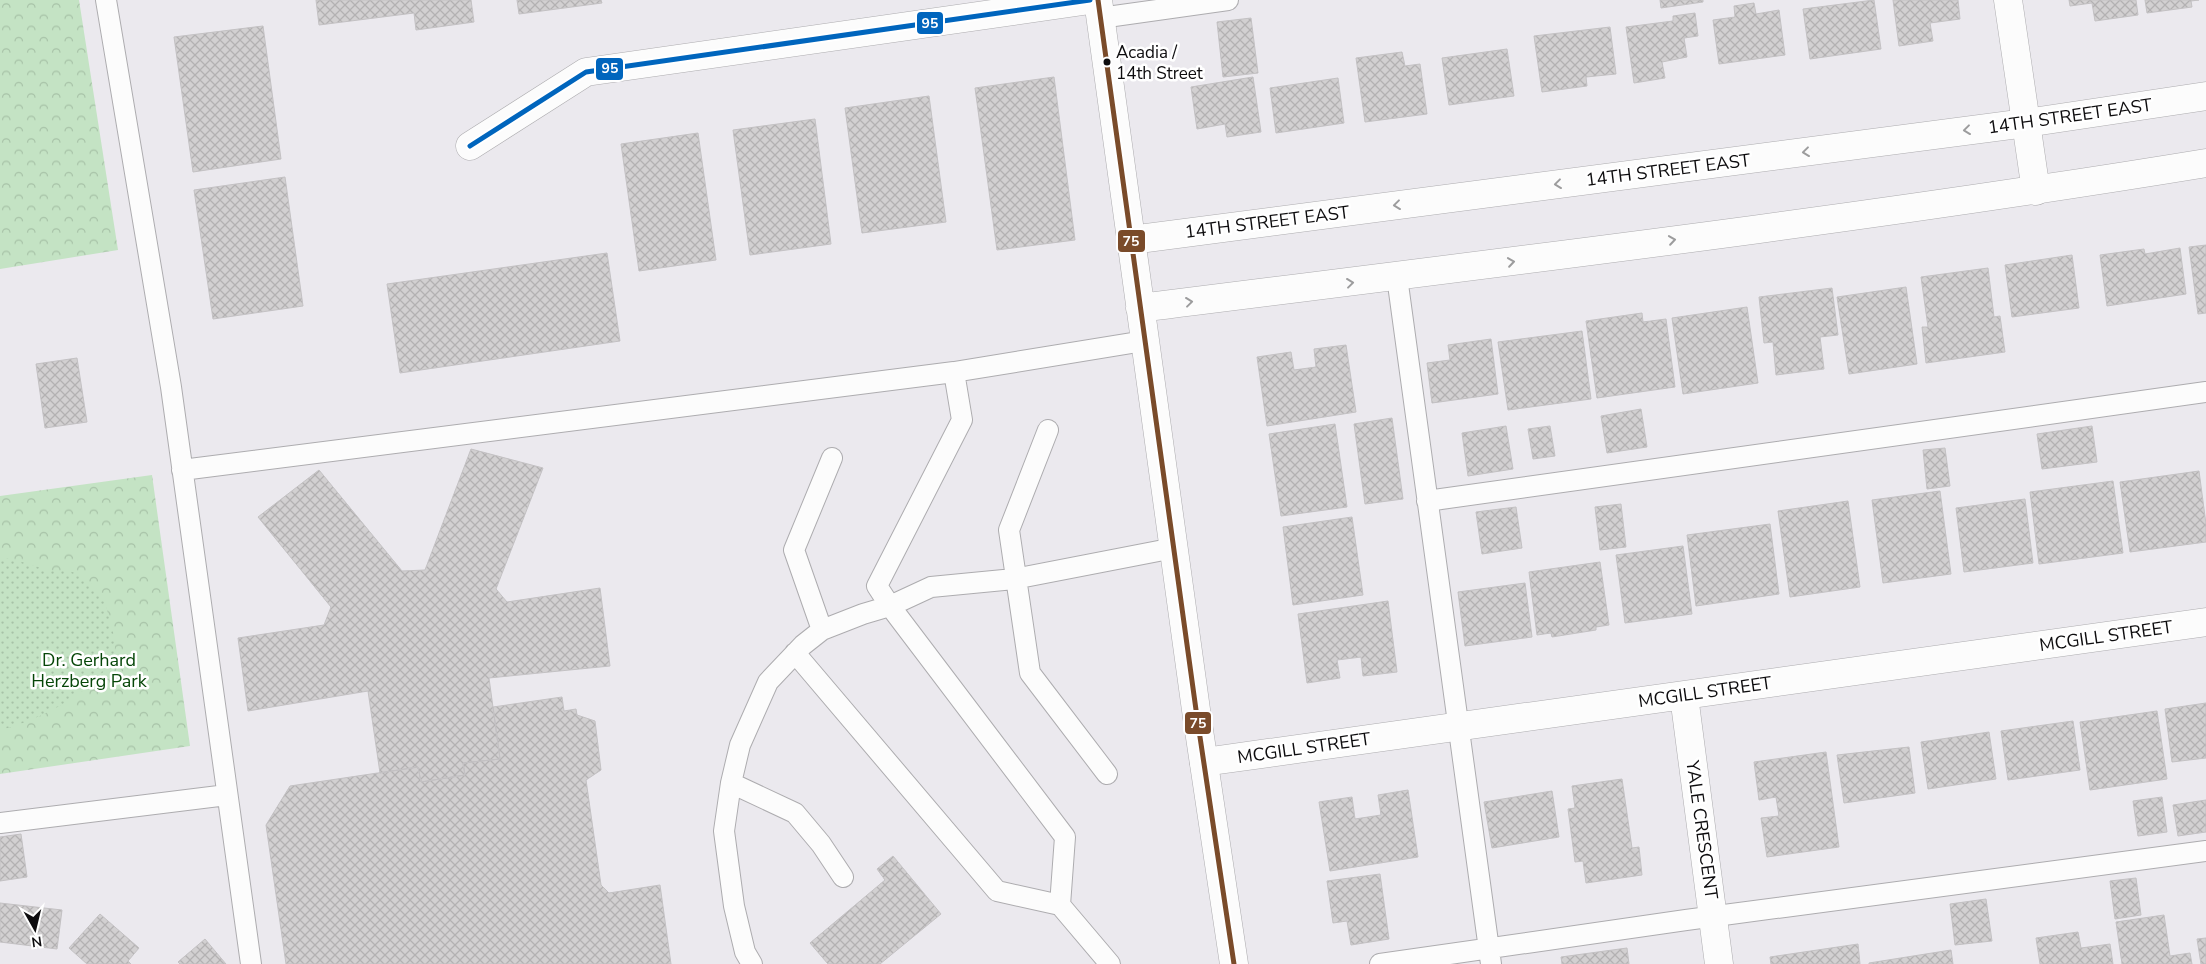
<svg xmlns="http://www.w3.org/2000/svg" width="2206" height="964" font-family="'Nunito Sans',sans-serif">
	<defs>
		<pattern id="park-crowns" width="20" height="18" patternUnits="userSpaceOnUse" patternTransform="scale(1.25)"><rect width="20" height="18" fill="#c4e3c4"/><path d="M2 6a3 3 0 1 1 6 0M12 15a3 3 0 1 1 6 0" fill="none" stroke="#a7c2a7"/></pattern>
		<pattern id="garden-dots" width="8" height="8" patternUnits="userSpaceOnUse" patternTransform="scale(1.25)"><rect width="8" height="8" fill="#c4e3c4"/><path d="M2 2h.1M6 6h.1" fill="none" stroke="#a7c2a7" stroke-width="1.8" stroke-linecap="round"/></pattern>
		<pattern id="building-cross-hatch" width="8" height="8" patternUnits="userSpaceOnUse" patternTransform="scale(1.25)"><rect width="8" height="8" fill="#d2d0d1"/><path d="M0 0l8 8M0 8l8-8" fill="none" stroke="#b3b1b2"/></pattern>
	</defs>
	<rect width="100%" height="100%" fill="#ebe9ee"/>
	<path fill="url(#park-crowns)" d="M0,0H79L118,250L0,269Z
		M152,475L190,746L0,774V496Z"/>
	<path fill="url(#garden-dots)" d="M0,558C17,559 31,565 48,570C57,572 69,569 77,574C97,584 104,597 109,617C111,627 116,638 115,647C111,686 34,723 0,730Z"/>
	<path fill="url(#building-cross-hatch)" stroke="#c3c1c3" d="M316,0H471L474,22L416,30L414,13L319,25Z
		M517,0H601L602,3L519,14Z
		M1660,0H1703V2L1661,8Z
		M1874,0L1881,49L1810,59L1803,9Z
		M1893,0H1958L1960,19L1930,23L1933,41L1899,46Z
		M2069,0H2136L2138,15L2095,21L2092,3L2070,6Z
		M2145,0H2199L2191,1L2192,7L2147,13Z
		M1754,3L1756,14L1779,10L1785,55L1719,64L1713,20L1735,17L1734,6Z
		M1695,13L1698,36L1684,38L1687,57L1662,62L1665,78L1634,83L1626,27L1673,21V16Z
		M1251,18L1258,73L1223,77L1217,22Z
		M263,26L281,159L193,172L174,37Z
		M1610,27L1616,74L1586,77L1587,86L1542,92L1534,36Z
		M1507,49L1514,96L1449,105L1442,58Z
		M1402,52L1405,66L1420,64L1427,114L1365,122L1356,58Z
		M1054,77L1075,240L997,250L975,88Z
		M1253,77L1261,132L1227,137L1225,124L1197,129L1191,87Z
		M1338,78L1344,123L1276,133L1270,88Z
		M929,96L946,222L862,233L845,108Z
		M815,119L831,244L750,255L733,130Z
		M698,133L716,260L639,271L621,144Z
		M285,177L303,306L213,319L194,190Z
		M2206,245V313L2198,314L2189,247Z
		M2180,248L2186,294L2107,306L2100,255L2144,249L2145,254Z
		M607,253L620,341L400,373L387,284Z
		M2072,255L2079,308L2012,317L2005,265Z
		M1988,268L1994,317L2000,316L2005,352L1926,363L1922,327H1928L1921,277Z
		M1906,287L1917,364L1849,374L1837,297Z
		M1832,288L1838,335L1820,337L1824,369L1776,375L1773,342L1764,343L1759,297Z
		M1747,307L1758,383L1683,394L1672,318Z
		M1642,313L1643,322L1666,319L1675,387L1597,398L1586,321Z
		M1582,331L1591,399L1508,410L1498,342Z
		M1491,339L1498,394L1432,403L1427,363L1450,360L1448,345Z
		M1346,345L1356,412L1267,426L1257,357L1291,352L1294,370L1316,367L1314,349Z
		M77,358L87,422L45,428L36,364Z
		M1641,409L1647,447L1607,453L1601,416Z
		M1392,418L1403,499L1365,504L1354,424Z
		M1335,424L1347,507L1281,516L1269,434Z
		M1506,426L1513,469L1468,476L1462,433Z
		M1550,426L1555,456L1533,459L1528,429Z
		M2092,426L2097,462L2042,469L2037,434Z
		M1945,448L1950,486L1927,489L1923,450Z
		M471,449L543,468L496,589L507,602L600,588L610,666L489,678L500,759L463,763L465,775L421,782L418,767L380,773L368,691L248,711L238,638L324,625L331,607L258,517L319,470L402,571L425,570Z
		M2199,471L2206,524V542L2130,552L2120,482Z
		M2113,481L2123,553L2039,564L2030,492Z
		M1940,491L1951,574L1883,583L1872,500Z
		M2025,499L2033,563L1964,572L1956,508Z
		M1848,501L1860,587L1790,597L1778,511Z
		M1621,504L1626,547L1600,550L1595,507Z
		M1516,507L1522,548L1482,554L1476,512Z
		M1352,517L1363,595L1293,605L1283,527Z
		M1770,524L1779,594L1696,606L1687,535Z
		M1683,546L1692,614L1625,623L1616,555Z
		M1600,562L1609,625L1596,627V630L1552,637L1551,633L1537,635L1529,572Z
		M1525,583L1532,637L1465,646L1458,592Z
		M1388,601L1397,672L1363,676L1361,657L1337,660L1340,678L1307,683L1298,614Z
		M562,697L564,711L576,709L577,715L595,721L601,770L586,780L601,885L609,893L660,885L671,964H286L266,825L290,786L418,767L421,782L465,775L463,763L500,759L493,707Z
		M2206,703V758L2172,762L2165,709Z
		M2157,711L2167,779L2090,790L2080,722Z
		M2073,721L2080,770L2008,780L2001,731Z
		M1989,732L1996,779L1928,789L1921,742Z
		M1909,747L1915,793L1844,803L1837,755Z
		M1826,752L1839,847L1767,857L1761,818L1779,816L1776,797L1759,800L1754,762Z
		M1622,779L1632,848L1639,847L1642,875L1586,883L1583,861L1575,862L1568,809L1575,808L1572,786Z
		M1408,790L1418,857L1330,871L1319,802L1352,797L1355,819L1381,815L1378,795Z
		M1552,791L1559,837L1492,848L1484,802Z
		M2162,797L2167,832L2138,836L2133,801Z
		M2206,800V832L2178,836L2173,805Z
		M21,834L27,877L0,881V837Z
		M893,856L941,914L880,964H828L810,943L885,880L877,869Z
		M1380,874L1389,939L1351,945L1347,921L1333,923L1327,881Z
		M2136,878L2141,915L2115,919L2110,881Z
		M1986,899L1992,941L1955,945L1950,904Z
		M0,903L62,910L57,949L0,942Z
		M100,914L139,948L128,961L131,964H87L69,948Z
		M2164,915L2170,956L2190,953L2192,964H2122L2116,922Z
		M2078,932L2081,948L2110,944L2113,964H2040L2036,938Z
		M2206,938V964H2201L2197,939Z
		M205,939L226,964H180L178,962Z
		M1858,944L1860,964H1771L1770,957Z
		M1627,948L1629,964H1562L1561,957Z
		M1951,950L1953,964H1869V963Z"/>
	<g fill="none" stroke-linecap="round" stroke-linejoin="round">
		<g stroke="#adacaf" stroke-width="22">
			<path id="service" d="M106,0L171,387L251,964
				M1100,18L1228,0
				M1397,277L1491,964
				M954,372L962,420L877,586L890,606L1065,837L1060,905L1110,964
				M1048,430L1009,530L1030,673L1107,774
				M182,470L954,372L1144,341
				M1427,501L2206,392
				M822,630L794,550L832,458
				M795,653L997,891L1060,905
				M731,783L795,813L821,844L843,877
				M0,823L227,795
				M752,964L745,952L734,906L724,831L731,783L740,745L768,682L803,645L822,630L863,614L890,606L931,587L1014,579L1174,548
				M1380,964L1686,920L2206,851"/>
		</g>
		<g stroke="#adacaf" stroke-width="29">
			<path id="minor" d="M2008,0L2036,191
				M470,146L586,72L1090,0
				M1684,696L1719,964
				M1204,762L2206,622"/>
		</g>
		<g stroke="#adacaf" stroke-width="29">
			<path id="tertiary" d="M1098,0L1197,717L1234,964
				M1131,240L2026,123L2206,96
				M1140,308C1496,263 1852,221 2206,163"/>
		</g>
		<use href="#service" stroke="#fcfcfc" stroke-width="20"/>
		<use href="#minor" stroke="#fcfcfc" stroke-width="28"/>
		<use href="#tertiary" stroke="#fcfcfc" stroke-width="28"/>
		<g stroke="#fff" stroke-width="9">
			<path id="bus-1" d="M1098,0L1197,717L1234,964"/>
		</g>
		<g stroke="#fff" stroke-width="9">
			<path id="bus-2" d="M470,146L586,72L1090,0"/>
		</g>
		<use href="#bus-1" stroke="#7a4b2a" stroke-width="5"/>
		<use href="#bus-2" stroke="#0065bd" stroke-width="5"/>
	</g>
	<defs><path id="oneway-chevron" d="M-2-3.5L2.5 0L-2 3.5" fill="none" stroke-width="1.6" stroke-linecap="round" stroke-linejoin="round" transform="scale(1.25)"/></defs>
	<g stroke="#9c9c9d">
		<use href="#oneway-chevron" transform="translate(1967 130) rotate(173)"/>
		<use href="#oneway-chevron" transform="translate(1806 152) rotate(173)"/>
		<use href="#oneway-chevron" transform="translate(1558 184) rotate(173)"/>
		<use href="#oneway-chevron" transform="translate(1397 205) rotate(173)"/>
		<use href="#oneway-chevron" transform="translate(1672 240) rotate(-8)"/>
		<use href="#oneway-chevron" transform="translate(1511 262) rotate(-8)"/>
		<use href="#oneway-chevron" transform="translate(1350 283) rotate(-7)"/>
		<use href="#oneway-chevron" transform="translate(1189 302) rotate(-7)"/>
	</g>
	<circle fill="#0d0c0e" stroke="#fff" stroke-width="2" cx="1107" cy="62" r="4.5"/>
	<g text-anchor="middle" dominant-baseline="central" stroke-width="5" stroke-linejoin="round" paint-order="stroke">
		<g font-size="17" fill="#0d0c0e" stroke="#fff" text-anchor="start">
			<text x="1116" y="52">Acadia /<tspan x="1116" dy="21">14th Street</tspan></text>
		</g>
		<g font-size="18" fill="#0d0c0e" stroke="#fff">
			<text transform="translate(2070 116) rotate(-8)">14TH STREET EAST</text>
			<text transform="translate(1668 170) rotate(-7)">14TH STREET EAST</text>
			<text transform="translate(1267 222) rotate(-7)">14TH STREET EAST</text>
			<text transform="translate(2106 636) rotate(-8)">MCGILL STREET</text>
			<text transform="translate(1705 692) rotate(-8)">MCGILL STREET</text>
			<text transform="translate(1304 748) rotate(-8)">MCGILL STREET</text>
			<text transform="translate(1702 830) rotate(82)">YALE CRESCENT</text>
		</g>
		<g font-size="18" fill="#064608" stroke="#fff">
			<text x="89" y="660">Dr. Gerhard<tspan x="89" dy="21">Herzberg Park</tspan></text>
		</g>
	</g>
	<g stroke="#fff" stroke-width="2">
		<rect x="916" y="11" width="28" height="24" rx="5" fill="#0065bd"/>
		<rect x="595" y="57" width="29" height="24" rx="5" fill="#0065bd"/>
		<rect x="1117" y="229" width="29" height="24" rx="5" fill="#7a4b2a"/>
		<rect x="1184" y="711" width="28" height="24" rx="5" fill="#7a4b2a"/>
	</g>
	<g font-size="14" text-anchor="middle" font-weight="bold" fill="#fff">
		<text x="930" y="28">95</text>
		<text x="610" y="73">95</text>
		<text x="1131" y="246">75</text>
		<text x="1198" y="728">75</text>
	</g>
	<g transform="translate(35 929) rotate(172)" stroke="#ffffff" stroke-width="4" paint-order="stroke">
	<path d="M0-4L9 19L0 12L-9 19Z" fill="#0d0c0e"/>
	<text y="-8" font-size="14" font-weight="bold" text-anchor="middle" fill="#0d0c0e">N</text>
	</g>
</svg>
